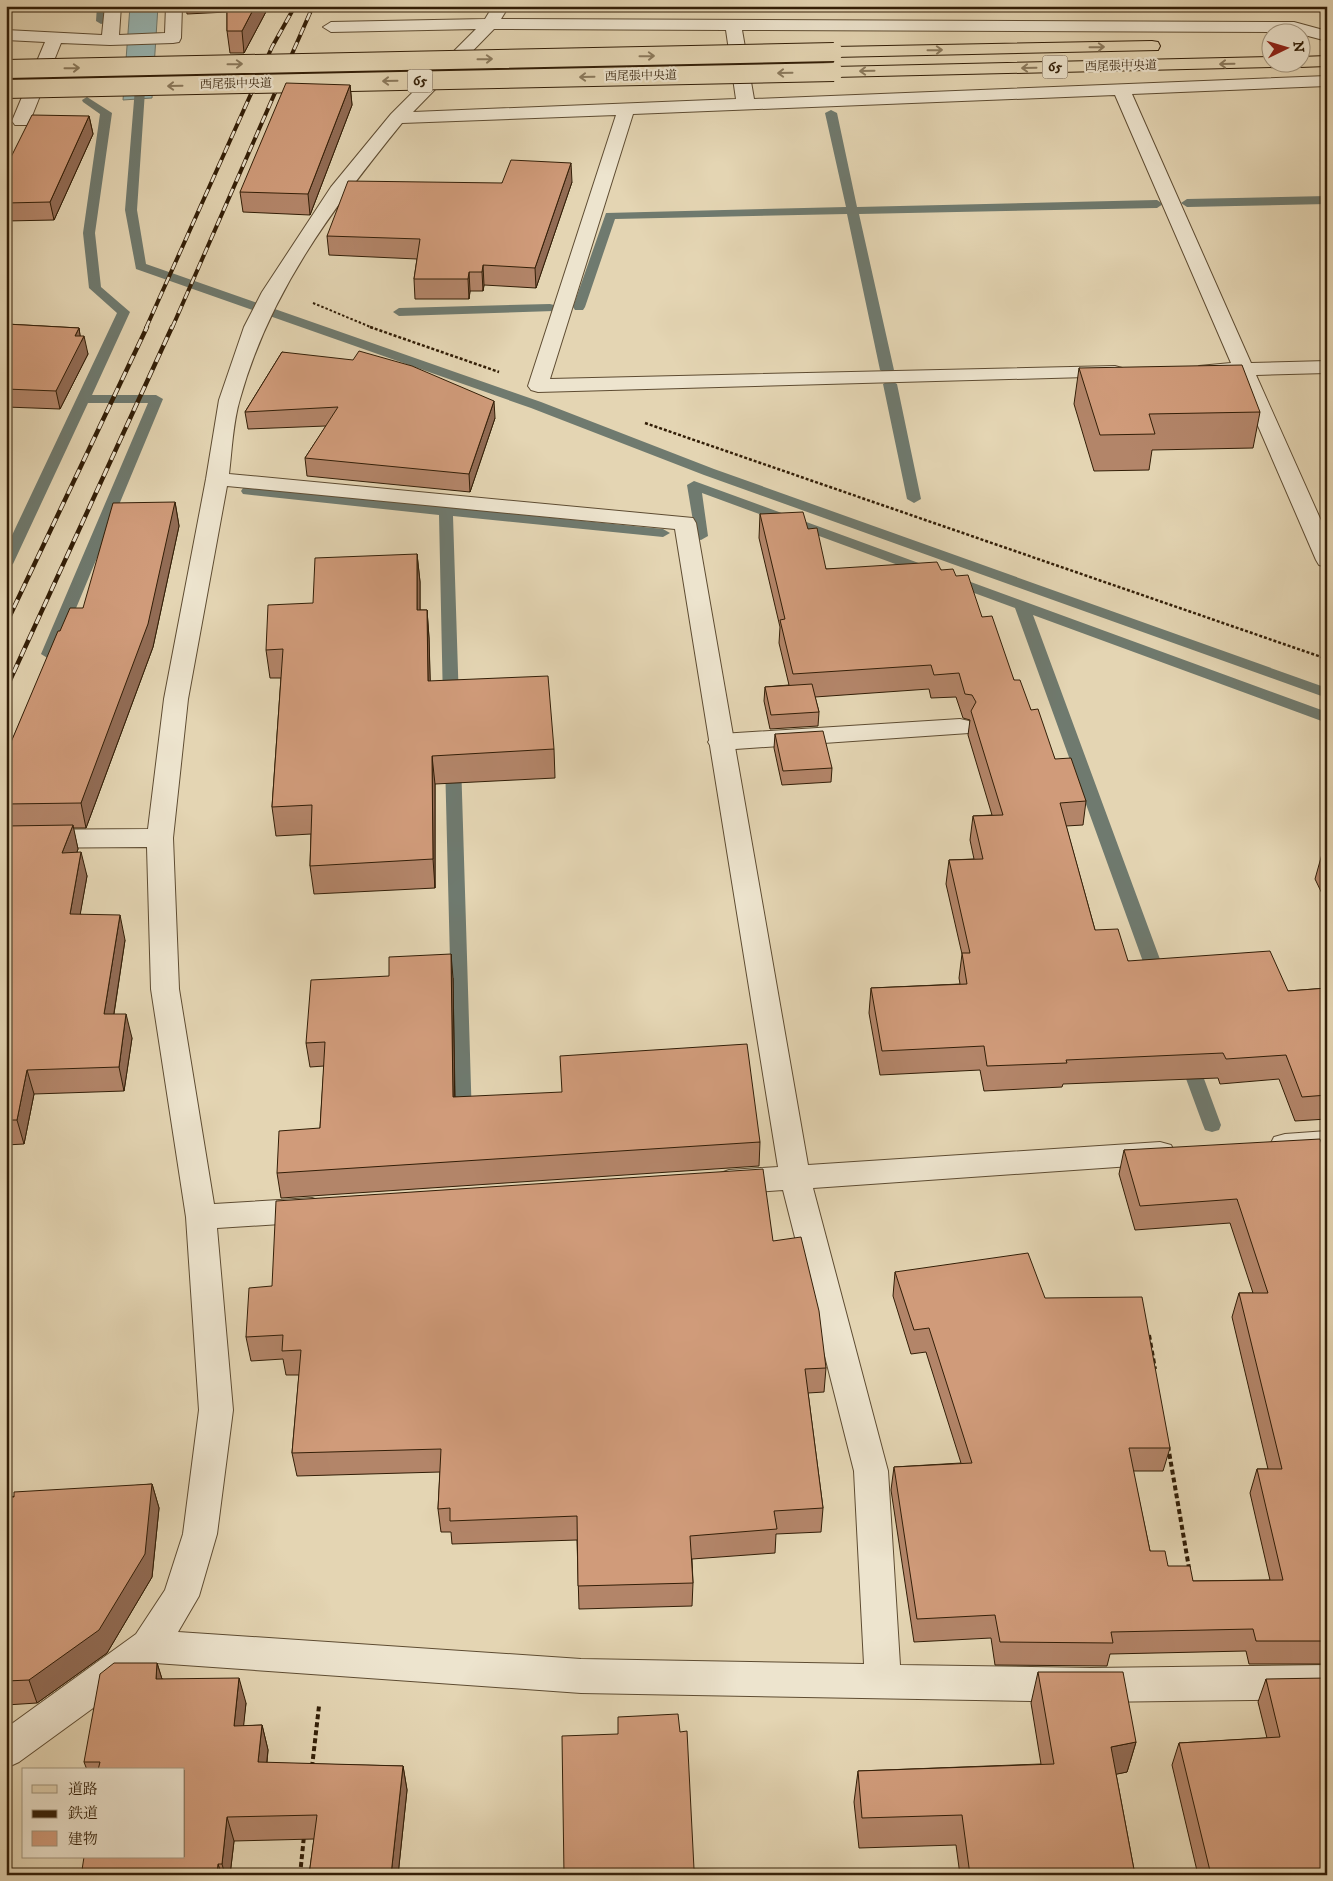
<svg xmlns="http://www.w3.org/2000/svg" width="1333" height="1881" font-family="'IM FELL DW Pica','Noto Serif JP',serif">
	<rect width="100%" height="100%" fill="#e4d5b3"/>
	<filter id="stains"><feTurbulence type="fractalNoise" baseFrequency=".004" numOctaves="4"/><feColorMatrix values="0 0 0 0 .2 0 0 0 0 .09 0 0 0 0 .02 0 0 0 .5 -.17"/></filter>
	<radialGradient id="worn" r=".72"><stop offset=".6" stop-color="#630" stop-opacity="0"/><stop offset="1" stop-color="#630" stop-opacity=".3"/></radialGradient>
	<path fill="#98b7b5" stroke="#6f7a6f" d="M130,6H158L152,98L123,100Z"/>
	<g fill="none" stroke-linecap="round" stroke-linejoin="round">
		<path fill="#6f7a6f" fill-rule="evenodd" d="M97,6H107L105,23L101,24L96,21Z
			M141,73L146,76L137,210L146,264L541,402L714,469L1327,688V698L704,475L531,408L136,269L125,210L136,76Z
			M87,97L112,113L95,233L101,287L130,312L92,395H156L163,399L57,654L49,659L41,654L148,403H88L13,564L6,568V548L117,313L89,288L83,233L100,114L83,102L82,100Z
			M831,110L837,113L857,207L1157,200L1163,204L1157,208L859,214L894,370L887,374L880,370L847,214L615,219L585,307L583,310H575L573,307L606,213L846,207L825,113Z
			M1327,196V204L1187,207L1181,203L1187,199Z
			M550,304L554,305L556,308L554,311L399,316L393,312L399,308Z
			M890,380L897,384L921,499L914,503L907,499L883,384Z
			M694,481L1327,712V723L1033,615L1168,981L1165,985L1159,987L1153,985L1150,981L1015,608L702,493L708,536L701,540L696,539L687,485Z
			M248,487L663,529L670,533L663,537L453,516L459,703L451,708L443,703L439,515L243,494L241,491L243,488Z
			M453,756L459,757L461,761L472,1120L470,1125L463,1127L456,1125L454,1120L445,761L447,757Z
			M1187,1050L1194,1052L1196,1057L1221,1125L1219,1130L1212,1132L1205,1130L1203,1125L1178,1057L1180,1052Z"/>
		<g stroke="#5e4c32" stroke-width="2">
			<path id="service" d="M960,719L969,721L972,727L969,733L721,750L712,748L708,742L712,736L721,734Z"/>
		</g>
		<g stroke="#5e4c32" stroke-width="2">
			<path id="minor" d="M105,6H121L119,35L165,33L166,6H182L181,38L179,42L173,43L110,45L61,43L30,121L27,125H15L12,121L45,42L6,40V30L102,35Z
				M493,6H509L501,19L1294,22L1327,31V41L1293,32L742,30L754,99L1327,76V86L1132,94L1251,363L1327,361V373L1256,375L1327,534V567L1319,565L1316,560L1236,375L1199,374L1196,370L1199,366L1231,363L1115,95L633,114L550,379L1115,366L1122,368L1125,372L1122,376L538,392L531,390L528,386L616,115L402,123C333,208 270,291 240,399C233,422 232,449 229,474L693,518L696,523L808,1165L1160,1142L1171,1145L1175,1153L1171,1161L1160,1164L813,1188L888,1471L900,1665L1091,1668L1327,1665V1699L1091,1702L581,1693L155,1663L19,1762L6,1768V1728L136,1634L165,1590L183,1534L199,1410L186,1217L151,989L147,847L6,848V830L148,829L164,699L206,479L219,400L244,327L262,292L331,187L391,114L476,29L331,32L323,27L331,22L485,19ZM494,29L726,30L736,99L413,112ZM227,486L675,529L778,1167L729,1170L718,1174L714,1182L718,1190L729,1194L783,1190L854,1471L864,1664L581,1659L178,1632L199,1596L217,1534L233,1410L217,1228L312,1222L323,1218L327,1210L323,1202L312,1198L214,1204L179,989L173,838L188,699Z
				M1327,1131V1153L1285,1156L1274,1153L1270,1145L1274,1137L1285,1134Z"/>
		</g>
		<g stroke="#321e07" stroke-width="2">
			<path id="primary" d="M1152,41L1158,42L1160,46L1158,50L834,57L828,56L826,52L828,48L834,47Z
				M1327,56V66L1300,67L1292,62H1300V57Z
				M1270,57V62H1284L1276,67L834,77L828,76L826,72L828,68L834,67Z"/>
		</g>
		<path stroke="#321e07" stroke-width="2" stroke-dasharray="2.5 2" stroke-linecap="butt" d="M313,303L373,328"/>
		<path stroke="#321e07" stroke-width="2.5" stroke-dasharray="3 2" stroke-linecap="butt" d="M370,327L499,372
			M645,423L1327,659"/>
		<path stroke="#321e07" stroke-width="4" stroke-dasharray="5 3" stroke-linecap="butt" d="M1149,1335L1155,1369
			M1168,1446L1189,1568
			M312,1767L319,1706
			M300,1875L304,1836"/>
		<use href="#service" fill="#ede4ce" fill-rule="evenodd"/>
		<use href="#minor" fill="#ede4ce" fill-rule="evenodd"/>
		<use href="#primary" fill="#e4d5b3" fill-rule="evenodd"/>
		<g stroke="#321e07" stroke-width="4">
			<path id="rail-far1" d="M146,328L272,47L295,6
				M172,328L313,6"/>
		</g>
		<g stroke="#321e07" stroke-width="4.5">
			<path id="rail" d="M6,624L147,327
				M6,689L172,327"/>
		</g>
		<use href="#rail-far1" stroke="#ede4ce" stroke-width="2.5" stroke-dasharray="8" stroke-linecap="butt"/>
		<use href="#rail" stroke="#ede4ce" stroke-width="3" stroke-dasharray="9" stroke-linecap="butt"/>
		<g stroke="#321e07" stroke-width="20" stroke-linecap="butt">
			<path id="primary-bridge" d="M6,69L834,52
				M6,89L834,72"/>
		</g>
		<use href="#primary-bridge" stroke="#e4d5b3" stroke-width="18"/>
	</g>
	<path fill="#b38569" stroke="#321e07" d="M186,6H269L244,53H230L227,31V12L187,14Z
		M350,85L352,105L310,215L243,212L240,192Z
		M89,116L93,134L54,220L6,221V167Z
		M572,182L536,288L484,285L483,291H470L469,299H415L414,279L417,259L329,255L327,236L502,183Z
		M6,324L79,328L80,336L88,354L60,409L6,407Z
		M282,352L495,418L470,492L307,476L305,458L326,426L248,429L245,412Z
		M1079,368L1260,412L1253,448L1152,450L1149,470L1094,471L1074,404Z
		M175,502L179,526L153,647L86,828H73L78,849L77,852L87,876L80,914L125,940L114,1014L132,1038L124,1091L34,1094L24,1144L6,1145V754L60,631L83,608Z
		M760,514L808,529L826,569L941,570L956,576L982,617L1014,680L1031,710L1055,759L1086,801L1083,825L1066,826L1095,930L1128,961L1288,991L1327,988V1119L1295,1121L1279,1079L1220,1084L1218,1078L1063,1084L1062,1087L984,1091L980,1070L880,1075L869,1013L871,988L960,984L959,978L962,954L946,884L949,860L974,859L970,840L973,816L992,815L968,735L970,720L963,718L956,697L931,698L929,689L815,697L819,712L818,726L770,729L764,701L765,687L789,685L779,643L780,627L759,538Z
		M417,554L420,582V610H427L429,638L430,681L554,749L555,778L435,784V888L314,894L310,866L311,834L276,836L272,807L281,678H270L266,650L313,603Z
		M775,734L832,768L831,782L782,785L774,748Z
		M1322,854H1327V904L1315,879Z
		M453,978L455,1097L760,1142L759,1166L281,1198L277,1173L320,1128L324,1066L310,1067L306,1043Z
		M1124,1150L1327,1157V1664H1249L1246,1651L1110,1654L1107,1666L995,1665L991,1638L914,1642L891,1490L894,1467L961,1463L926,1352L911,1354L893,1296L895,1272L1045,1298L1170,1448L1163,1471H1133L1150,1551L1168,1566L1193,1581L1270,1580L1250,1493L1257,1469H1268L1232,1317L1239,1293H1253L1230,1223L1135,1230L1119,1174Z
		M773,1241L826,1368L824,1392L808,1393L823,1508L821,1532L776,1534L775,1553L692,1559L693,1583L692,1606L579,1609L577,1540L452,1544L451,1532H441L438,1509L440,1472L297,1476L292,1453L299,1375H286L283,1359L251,1361L246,1337L272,1286Z
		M152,1484L159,1508L152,1577L107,1653L37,1703L6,1705V1497Z
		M157,1663L162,1679L246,1703L243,1726L262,1725L268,1750L267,1763L403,1766L407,1790L398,1875H309L314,1839L234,1841L230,1875H70L82,1870L184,1770H87L84,1762Z
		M1038,1672L1136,1742L1127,1772L1116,1774L1135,1875H960L956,1845L859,1848L854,1802L858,1771L1041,1764L1031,1703Z
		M1266,1679L1327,1875H1198L1172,1765L1179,1743L1267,1738L1258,1702Z"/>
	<path fill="#926c55" stroke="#321e07" d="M255,6H269L244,53L242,31Z
		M350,85L352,105L310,215L308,194Z
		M89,116L93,134L54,220L50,202Z
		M571,163L572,182L536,288L535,268Z
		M483,265L484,285L483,291L482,272Z
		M469,272L470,291L469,299L468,279Z
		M79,328L81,342L84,336L88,354L60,409L56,391L75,336Z
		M494,401L495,418L470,492L469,474Z
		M175,502L179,526L153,647L86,828L81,803Z
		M417,554L420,582V638L417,610Z
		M427,610L429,638L431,709L428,681Z
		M432,756L435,784V888L433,859Z
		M73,825L78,849L68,877L62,853Z
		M81,852L87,876L76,938L70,914Z
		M120,915L125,940L110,1039L104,1014Z
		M451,954L453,978L455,1121L453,1097Z
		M126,1014L132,1038L124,1091L119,1067Z
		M27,1070L34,1094L24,1144L17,1120Z
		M152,1484L159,1508L152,1577L107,1653L37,1703L29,1680Z
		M157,1663L165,1689L156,1679Z
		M239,1678L246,1703L241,1751L234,1726Z
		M262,1725L268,1750L264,1787L258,1762Z
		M1136,1742L1127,1772L1103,1777L1111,1747Z
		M403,1766L407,1790L398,1875H391Z
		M227,1817L234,1841L230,1875H225L222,1864Z
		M218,1864L222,1875H217Z"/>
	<path fill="#d09b7a" stroke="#321e07" d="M227,6H255L242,31H227Z
		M286,83L350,85L308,194L240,192Z
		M32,115L89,116L50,202L6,203V167Z
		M511,160L571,163L535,268L483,265L482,272H469L468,279H414L420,239L327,236L348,181L502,183Z
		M6,324L79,328L75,336H84L56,391L6,389Z
		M359,351L412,366L494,401L469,474L305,458L338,407L245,412L282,352L353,360Z
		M1242,365L1260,412L1149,414L1155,434L1100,435L1079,368Z
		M175,502L148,624L81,803L6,804V754L58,631H60L70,608H83L113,503Z
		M803,512L808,529L817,528L826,569L937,562L941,570L953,569L956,576L968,575L982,617L992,616L1014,680H1020L1031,710L1038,709L1055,759L1071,758L1086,801L1060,803L1095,930L1118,929L1128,961L1270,951L1288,991L1327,988V1095L1302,1097L1286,1055L1226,1059L1223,1053L1066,1060L1067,1063L987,1066L984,1046L882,1051L871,988L967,984L962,953H970L949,860L983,859L973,816L1003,815L971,711L976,702L972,695L965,694L959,673L934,675L931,665L793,674L780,620L785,619L760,514Z
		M417,554V610H427L428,681L548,676L554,749L432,756L433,859L310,866L312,805L272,807L283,649L266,650L268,605L313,603L315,558Z
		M812,684L819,712L771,715L765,687Z
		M823,731L832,768L783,771L775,734Z
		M73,825L62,853L81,852L70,914L120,915L104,1014H126L119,1067L27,1070L17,1120H6V826Z
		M1322,854H1327V865Z
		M451,954L453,1097L562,1092L560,1056L747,1044L760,1142L277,1173L279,1131L320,1128L325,1042L306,1043L311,980L389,976V957Z
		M1320,1139L1327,1157V1641H1256L1253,1629L1111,1632L1113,1643L1000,1642L995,1615L917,1619L894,1467L972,1463L929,1328L914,1330L895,1272L1028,1253L1045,1298L1142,1297L1170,1448H1129L1150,1551H1165L1168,1566H1190L1193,1581L1283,1580L1257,1469H1282L1239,1293H1268L1237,1199L1140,1206L1124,1150Z
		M763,1169L773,1241L801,1237L819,1311L826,1368L805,1369L823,1508L774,1511L777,1529L690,1536L693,1583L578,1586L577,1516L450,1521V1508L438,1509L441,1449L292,1453L301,1350L282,1351L283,1335L246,1337L249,1288L272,1286L276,1201Z
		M152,1484L145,1554L99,1630L29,1680L6,1681V1497H14V1492Z
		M114,1663H157L156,1679L239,1678L234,1726L262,1725L258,1762L403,1766L391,1875H309L317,1815L227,1817L222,1864H218L217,1875H70L71,1870H82L84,1857H184V1770H98L100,1762H84L100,1674Z
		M1038,1672H1123L1136,1742L1111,1747L1135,1875H970L962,1815L862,1818L858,1771L1054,1764Z
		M1327,1678V1875H1211L1179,1743L1280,1737L1266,1679Z
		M678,1714L680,1732L687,1731L694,1869L800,1871V1875H564L562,1736L618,1734V1717Z"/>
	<defs><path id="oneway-shaft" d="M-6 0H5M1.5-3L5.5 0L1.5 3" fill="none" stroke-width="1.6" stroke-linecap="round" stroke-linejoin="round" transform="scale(1.25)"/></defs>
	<g stroke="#8b7a5d">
		<use href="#oneway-shaft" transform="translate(1097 47) rotate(-1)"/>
		<use href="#oneway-shaft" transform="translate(935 50) rotate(-1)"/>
		<use href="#oneway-shaft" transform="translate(647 56) rotate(-1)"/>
		<use href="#oneway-shaft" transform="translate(485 59) rotate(-1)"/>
		<use href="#oneway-shaft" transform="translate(235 64) rotate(-1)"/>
		<use href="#oneway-shaft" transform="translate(1227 64) rotate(179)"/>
		<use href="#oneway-shaft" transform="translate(72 68) rotate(-1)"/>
		<use href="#oneway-shaft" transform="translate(1029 68) rotate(179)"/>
		<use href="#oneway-shaft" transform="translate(867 71) rotate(179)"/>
		<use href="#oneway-shaft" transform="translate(785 73) rotate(179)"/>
		<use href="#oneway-shaft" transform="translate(587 77) rotate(179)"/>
		<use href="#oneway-shaft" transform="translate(390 81) rotate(179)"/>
		<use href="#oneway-shaft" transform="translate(175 86) rotate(179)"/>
	</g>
	<g text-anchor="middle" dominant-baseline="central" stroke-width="4.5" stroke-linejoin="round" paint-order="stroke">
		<g font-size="12" fill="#321e07" stroke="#ede4ce">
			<text transform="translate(1121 66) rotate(-1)">西尾張中央道</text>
			<text transform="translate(641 76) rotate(-1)">西尾張中央道</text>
			<text transform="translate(236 84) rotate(-1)">西尾張中央道</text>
		</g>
		<g fill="#ede4ce" stroke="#6a5943" stroke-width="1">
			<rect x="1042.5" y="55.5" width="25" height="23" rx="4"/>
			<rect x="407.5" y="69.5" width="25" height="23" rx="4"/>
		</g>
		<g font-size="14" font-weight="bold" fill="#321e07">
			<text x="1055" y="67">65</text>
			<text x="420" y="81">65</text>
		</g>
	</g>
	<rect width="1333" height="1881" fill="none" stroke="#e4d5b3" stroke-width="25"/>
	<rect x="8" y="8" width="1318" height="1866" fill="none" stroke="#321e07" stroke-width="2.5"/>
	<rect x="12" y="12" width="1308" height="1856" fill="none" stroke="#321e07"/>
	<rect x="22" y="1768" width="162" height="90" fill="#ede4ce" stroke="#a2957e"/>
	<rect x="32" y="1785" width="25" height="8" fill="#e4d5b3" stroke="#a2957e"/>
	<text x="68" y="1794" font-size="15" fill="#321e07">道路</text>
	<rect x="32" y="1810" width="25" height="8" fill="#321e07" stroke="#a2957e"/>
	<text x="68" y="1818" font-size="15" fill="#321e07">鉄道</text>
	<rect x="32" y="1831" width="25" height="15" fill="#d09b7a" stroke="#a2957e"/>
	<text x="68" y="1844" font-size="15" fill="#321e07">建物</text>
	<g transform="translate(1286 48) rotate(85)"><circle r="24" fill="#ede4ce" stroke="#a2957e"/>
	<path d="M0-4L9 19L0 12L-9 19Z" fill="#8f2418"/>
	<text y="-8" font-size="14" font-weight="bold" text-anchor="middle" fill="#321e07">N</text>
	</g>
	<rect width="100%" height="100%" filter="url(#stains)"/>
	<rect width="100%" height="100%" fill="url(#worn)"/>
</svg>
